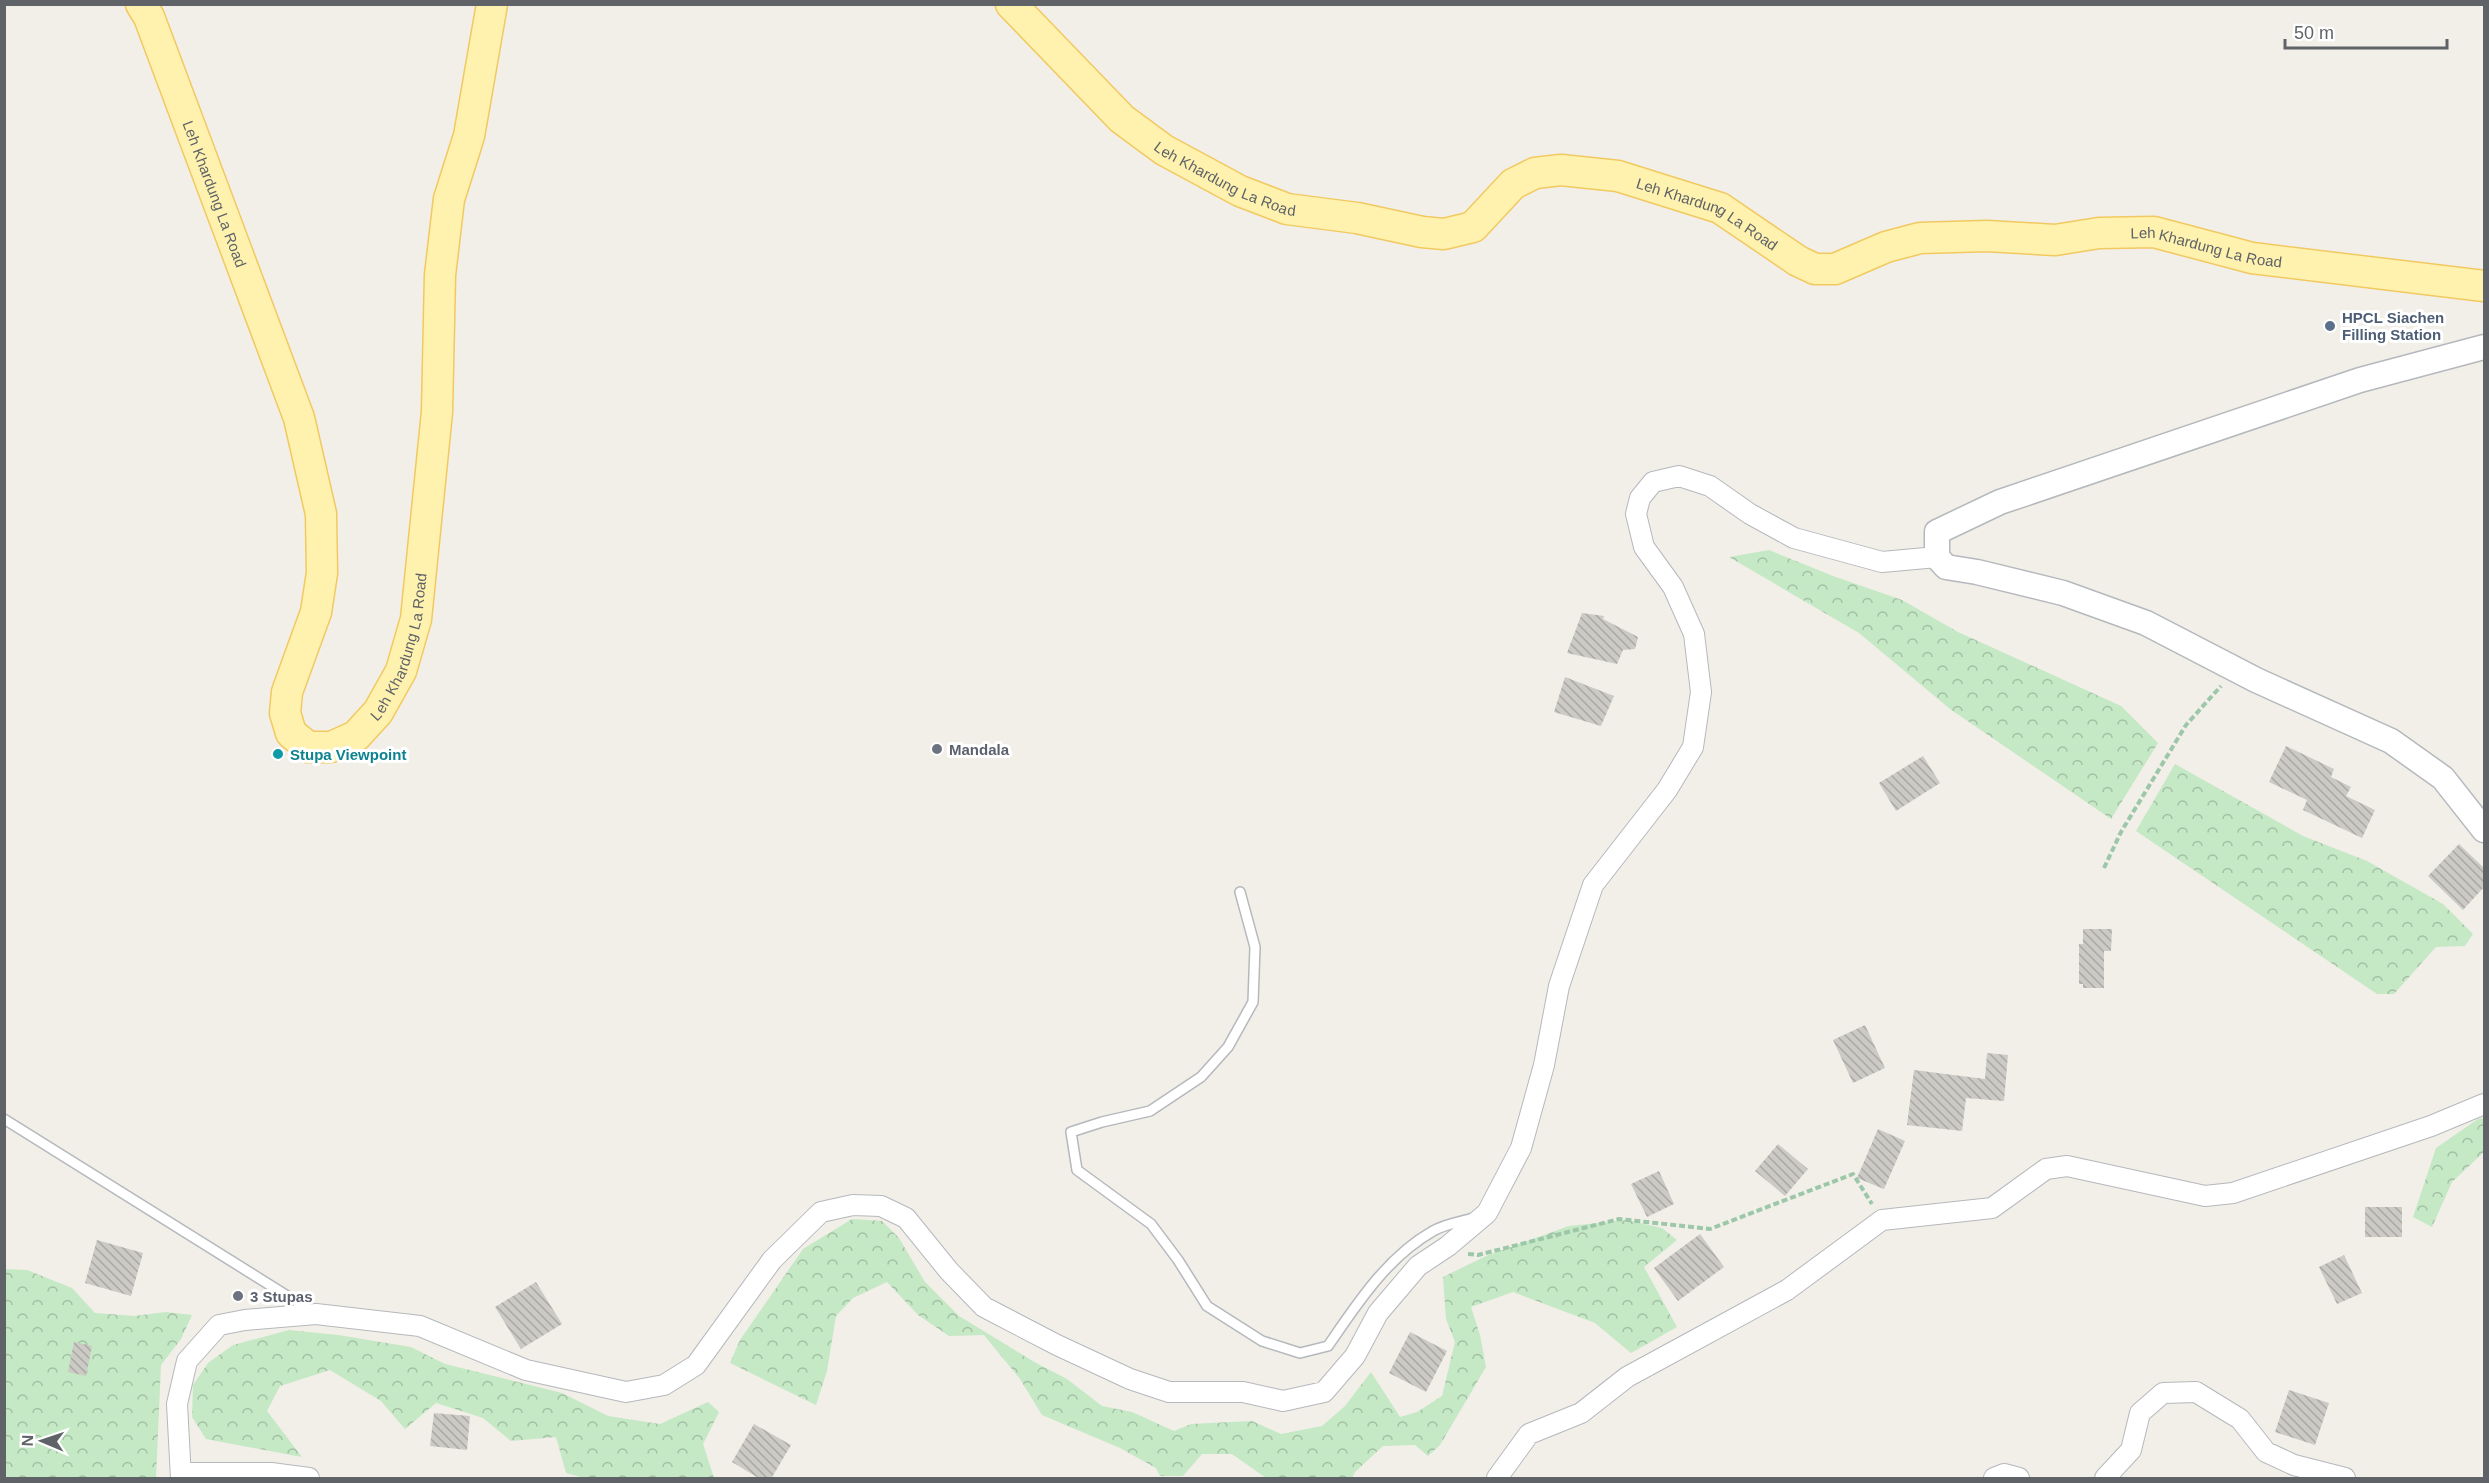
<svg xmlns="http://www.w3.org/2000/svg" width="2489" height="1483" font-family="Helvetica,sans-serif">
	<defs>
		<pattern id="forest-crowns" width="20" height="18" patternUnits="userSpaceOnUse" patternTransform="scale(1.5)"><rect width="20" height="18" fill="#c5e8c5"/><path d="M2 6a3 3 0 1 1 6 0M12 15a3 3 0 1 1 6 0" fill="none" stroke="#a3c0a4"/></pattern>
		<pattern id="building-back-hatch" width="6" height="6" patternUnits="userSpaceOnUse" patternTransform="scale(1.5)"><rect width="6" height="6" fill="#cccac5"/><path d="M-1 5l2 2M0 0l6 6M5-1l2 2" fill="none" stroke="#a9a8a4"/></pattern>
	</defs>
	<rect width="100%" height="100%" fill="#f1efe8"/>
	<path fill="url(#forest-crowns)" d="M1769,550L1833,576L1902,600L1958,632L2121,706L2158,743L2111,819L1950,709L1859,633L1729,557Z
		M2175,764L2303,836L2367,861L2443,904L2473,934L2465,946L2436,947L2394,994H2377L2136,831Z
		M2484,1118V1152L2452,1182L2432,1227L2413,1217L2436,1148L2478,1119Z
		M852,1219L882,1221L899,1238L925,1282L959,1316L1036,1363L1067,1379L1102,1406L1132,1412L1174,1431L1191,1424L1252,1421L1281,1434L1322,1426L1345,1406L1371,1372L1400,1417L1417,1412L1442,1396L1455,1342L1446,1319L1443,1277L1486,1256L1569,1226L1627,1220L1662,1228L1677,1240L1644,1267L1677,1327L1631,1353L1595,1323L1513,1292L1471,1307L1480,1335L1486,1367L1440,1445L1428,1456L1415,1445L1383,1446L1355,1472L1352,1478H1266L1232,1454H1202L1183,1476H1160L1156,1468L1120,1448L1042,1415L1020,1379L984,1335L949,1336L918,1315L887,1282L853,1298L836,1316L827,1371L816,1405L730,1363L740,1340L803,1249Z
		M5,1269L27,1270L72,1288L95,1313L134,1316L166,1312L192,1315L181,1339L161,1365L156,1478H5Z
		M289,1330L338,1335L411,1347L445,1364L562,1393L608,1416L660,1424L708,1402L719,1412L703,1444L714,1478H584L566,1473L556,1437L511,1441L483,1418L436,1403L405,1429L381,1401L330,1370L280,1386L267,1411L302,1457L206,1439L192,1417L193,1385L208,1363L233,1345Z"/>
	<path fill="url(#building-back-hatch)" d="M1582,613L1604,616L1603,619L1638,637L1635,649L1623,650L1617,664L1567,653Z
		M1565,677L1614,696L1601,726L1554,712Z
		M2286,746L2334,769L2331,777L2351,787L2346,796L2375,810L2362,838L2303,810L2307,800L2269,782Z
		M1923,756L1940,783L1896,811L1879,783Z
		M2459,844L2484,868V887L2463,910L2428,876Z
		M2083,929H2112L2111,951H2104V988H2083V984H2079V944H2083Z
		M1865,1025L1885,1068L1853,1083L1833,1040Z
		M1987,1053L2008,1055L2004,1101L1966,1098L1962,1131L1907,1125L1914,1070L1985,1079Z
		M1878,1129L1905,1141L1884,1189L1857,1178Z
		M1778,1144L1808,1169L1785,1196L1755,1171Z
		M1659,1171L1674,1204L1647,1217L1631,1184Z
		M2365,1207H2402V1237H2365Z
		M1700,1234L1724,1267L1678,1301L1654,1268Z
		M97,1240L143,1253L131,1296L85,1283Z
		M2344,1255L2362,1293L2337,1304L2319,1267Z
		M536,1282L562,1324L521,1349L495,1307Z
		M1410,1332L1447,1351L1426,1392L1389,1373Z
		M74,1342L92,1346L86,1376L68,1372Z
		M2289,1390L2329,1403L2315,1445L2275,1432Z
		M434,1413L470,1416L467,1450L430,1446Z
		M754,1424L791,1445L771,1479H760L732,1462Z"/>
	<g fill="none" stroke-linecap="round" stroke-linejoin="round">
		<g stroke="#b5b8bc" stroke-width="12">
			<path id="service" d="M1240,892L1255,947L1253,1002L1228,1047L1201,1077L1150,1111L1102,1122L1071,1132L1077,1170L1151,1224L1178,1260L1207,1306L1262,1341L1300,1353L1328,1346C1357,1304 1387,1257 1433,1231C1445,1224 1460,1222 1473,1218
				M4,1119L313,1312"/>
		</g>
		<g stroke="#b5b8bc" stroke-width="22">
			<path id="minor" d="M181,1473H271L309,1478
				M181,1478L177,1404L187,1361L219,1325L245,1320L316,1314L420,1326L526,1370L626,1392L664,1385L696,1365L772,1260L821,1212L853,1205L881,1206L906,1218L949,1271L984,1307L1057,1345L1130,1379L1169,1392H1243L1283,1401L1324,1392L1355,1356L1378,1313L1418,1266L1448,1246L1487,1213L1521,1148L1544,1065L1559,986L1593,885L1667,790L1693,747L1701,692L1694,634L1673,587L1644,547L1636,514L1640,498L1653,482L1679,476L1710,486L1750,514L1794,538L1882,562L1937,557
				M1497,1478L1529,1434L1581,1413L1627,1377L1787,1290L1882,1220L1992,1208L2046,1169L2067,1166L2205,1196L2233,1193L2431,1126L2484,1104
				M1994,1478L2004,1474L2019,1478
				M2105,1478L2131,1450L2140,1413L2163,1393L2196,1392L2240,1419L2266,1452L2294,1465L2345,1478"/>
		</g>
		<g stroke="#b5b8bc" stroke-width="27">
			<path id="tertiary" d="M2484,347L2360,380L2000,502L1937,532V557L1946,567L1977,572L2063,593L2146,623L2256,680L2391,741L2443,778L2484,830"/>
		</g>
		<g stroke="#f2c960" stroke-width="33">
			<g id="primary">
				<path id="s1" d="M141,4L149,17L299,418L321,514L322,573L316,612L287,692L285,713L291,733L308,747H331L356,736L378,712L401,671L416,619L437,412L440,275L449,199L469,136L492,4"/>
				<path id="s2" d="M1011,4L1122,119L1164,150L1240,191L1287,209L1357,218L1422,232L1444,234L1473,227L1513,184L1535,173L1561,170L1618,176L1720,208L1798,261L1815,269H1835L1886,247L1920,238L1987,236L2055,240L2099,233L2154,232L2252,258L2484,286"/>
			</g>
		</g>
		<path stroke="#9cc7a9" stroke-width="4" stroke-dasharray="6 3" stroke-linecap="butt" d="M2104,868L2121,832L2186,725L2221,686
			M1468,1254L1478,1255L1619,1219L1710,1229L1853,1174L1872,1204"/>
		<use href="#service" stroke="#fff" stroke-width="9"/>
		<use href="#minor" stroke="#fff" stroke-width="20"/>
		<use href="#tertiary" stroke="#fff" stroke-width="24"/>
		<use href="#primary" stroke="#fff2af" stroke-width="30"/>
	</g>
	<circle fill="#5c6f8a" stroke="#fff" stroke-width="2" cx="2330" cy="326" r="6"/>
	<g fill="#6b7280" stroke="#fff" stroke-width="2">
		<circle cx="937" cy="749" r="6"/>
		<circle cx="238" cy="1296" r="6"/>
	</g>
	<circle fill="#0f9aa8" stroke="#fff" stroke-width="2" cx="278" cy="754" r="6"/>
	<g text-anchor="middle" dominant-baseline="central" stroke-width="6" stroke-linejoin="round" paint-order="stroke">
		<g font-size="15" fill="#5f6368" stroke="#fff">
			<text stroke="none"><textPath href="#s2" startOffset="280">Leh Khardung La Road</textPath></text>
			<text stroke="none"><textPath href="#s1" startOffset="204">Leh Khardung La Road</textPath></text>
			<text stroke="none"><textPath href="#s2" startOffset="802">Leh Khardung La Road</textPath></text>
			<text stroke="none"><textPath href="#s2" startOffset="1324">Leh Khardung La Road</textPath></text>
			<text stroke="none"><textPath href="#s1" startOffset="942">Leh Khardung La Road</textPath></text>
		</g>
		<g font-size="15" font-weight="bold" fill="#4e5e75" stroke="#fff" text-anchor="start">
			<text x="2342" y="317">HPCL Siachen<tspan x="2342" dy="17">Filling Station</tspan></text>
		</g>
		<g font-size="15" font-weight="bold" fill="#5b616d" stroke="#fff" text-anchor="start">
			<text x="949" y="749">Mandala</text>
			<text x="250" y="1296">3 Stupas</text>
		</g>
		<g font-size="15" font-weight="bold" fill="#0d838f" stroke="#fff" text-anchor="start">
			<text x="290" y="754">Stupa Viewpoint</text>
		</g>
	</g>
	<rect width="2489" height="1483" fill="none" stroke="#5f6368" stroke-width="12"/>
	<g transform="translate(42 1441) rotate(272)" stroke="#ffffff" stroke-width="4.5" paint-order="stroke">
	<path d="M0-4.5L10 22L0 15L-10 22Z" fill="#5f6368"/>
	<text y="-9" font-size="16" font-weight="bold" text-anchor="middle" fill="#5f6368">N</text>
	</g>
	<path d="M2285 39v9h162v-9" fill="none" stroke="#5f6368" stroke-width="3"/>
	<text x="2294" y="39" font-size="18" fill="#5f6368" stroke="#ffffff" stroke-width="4.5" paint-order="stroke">50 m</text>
</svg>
